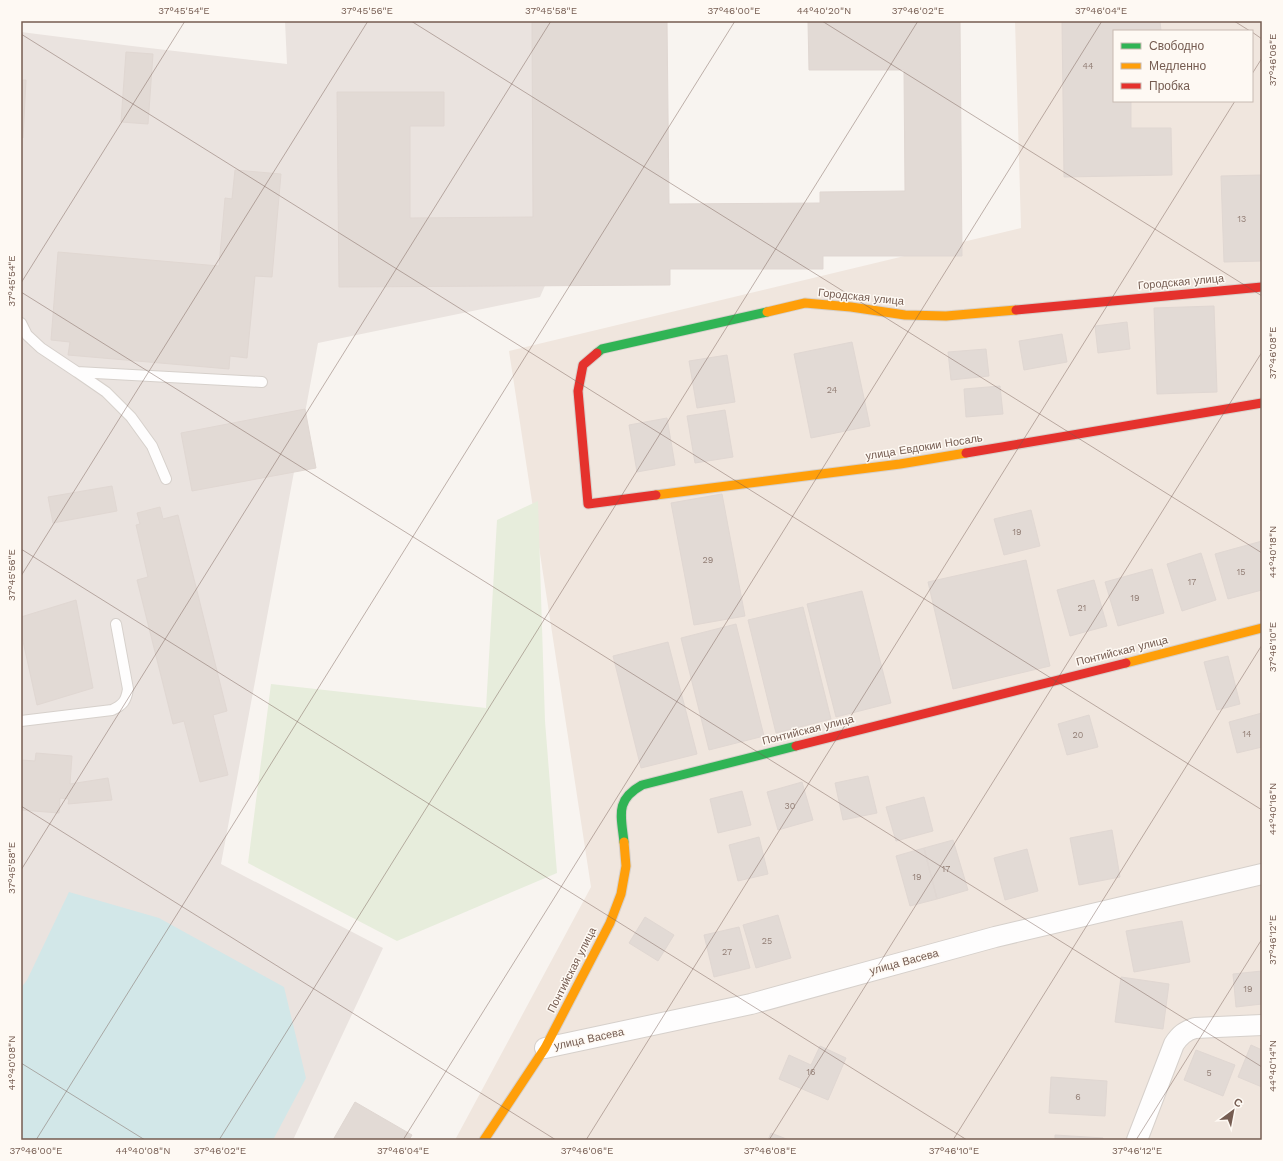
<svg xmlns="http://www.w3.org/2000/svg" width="1283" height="1161" font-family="'Work Sans',sans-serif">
	<rect width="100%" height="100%" fill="#f8f4f0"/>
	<path fill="#f0e6de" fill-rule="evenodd" d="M1015,21H1262V1140H455L591,887L509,351L1021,228ZM1114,31H1252V101H1114Z"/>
	<path fill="#eae3df" d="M285,21H645L626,99L540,297L318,343L221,864L383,948L293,1140H21V32L132,46L287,64Z"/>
	<path fill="#e7eddc" d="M538,501L545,721L557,873L397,941L248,863L271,684L486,708L497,520Z"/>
	<path fill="#d2e7e8" d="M69,892L159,918L284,987L306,1078L273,1140H21V988L27,980Z"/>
	<path fill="#e2dad5" stroke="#e0d7d2" d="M532,21H667L669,204L820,203V192L905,191L904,70H809L808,21H960L962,256H823V269H670V285L339,287L337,92H444V126H410V218L533,217Z
		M1062,21H1160L1161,31H1114V101H1131V128H1171L1172,175L1064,177Z
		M126,52L153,54L148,124L121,122Z
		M21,80H26L23,138H21Z
		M235,170L281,174L272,277L255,276L247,358L230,356L229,369L68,355L70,342L51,340L58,252L219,266L225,198L232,199Z
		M1262,175V261L1224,262L1221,176Z
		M1214,306L1217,392L1157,394L1154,308Z
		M1127,322L1130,349L1098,353L1095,326Z
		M1062,334L1067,362L1024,370L1019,341Z
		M852,342L870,426L811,438L794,354Z
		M986,349L989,376L951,380L948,352Z
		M727,355L735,402L697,408L689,361Z
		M1000,386L1003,414L966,417L964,389Z
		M305,409L316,468L192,491L181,433Z
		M725,410L733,457L695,463L687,416Z
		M667,418L675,465L637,472L629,425Z
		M112,486L117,511L53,523L48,497Z
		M722,494L745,616L694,625L671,503Z
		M160,507L163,519L178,515L227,711L213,715L228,775L200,782L184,721L173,724L137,580L148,577L136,525L140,524L137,513Z
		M1031,510L1040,546L1004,555L994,519Z
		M1262,541V590L1228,599L1215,554Z
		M1201,553L1216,600L1182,611L1167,564Z
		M1026,560L1050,666L953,689L928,582Z
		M1152,569L1164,613L1118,626L1105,582Z
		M1094,580L1107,626L1070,636L1057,590Z
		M862,591L891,703L836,717L807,604Z
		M76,600L93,688L37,705L21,632V617Z
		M803,607L831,719L776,733L748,620Z
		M736,624L764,736L709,750L681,638Z
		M668,642L697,754L641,768L613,656Z
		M1228,656L1240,704L1217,710L1204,662Z
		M1262,713V747L1237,753L1229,722Z
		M1089,715L1098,747L1067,755L1058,724Z
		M36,753L72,756L70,784L108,778L112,800L68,804L69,799L60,798L59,813L21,810V760L35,761Z
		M868,776L877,813L843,820L835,783Z
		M802,782L813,820L778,830L767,792Z
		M742,791L751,825L718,833L710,799Z
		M924,797L933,831L896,841L886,807Z
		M1112,830L1120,877L1079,885L1070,838Z
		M759,837L768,874L738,881L729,845Z
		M953,840L968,890L937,899L924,848Z
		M924,848L937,899L910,906L896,856Z
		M1027,849L1038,891L1005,900L994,858Z
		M778,915L791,958L756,968L743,925Z
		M645,917L674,935L658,961L629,943Z
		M1182,921L1190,962L1134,972L1126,931Z
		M739,927L750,968L714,977L704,935Z
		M1262,971V1004L1236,1007L1233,974Z
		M1121,977L1169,984L1163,1029L1115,1022Z
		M1251,1045L1262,1050V1087L1238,1077Z
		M820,1046L846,1058L828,1100L779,1079L789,1055L811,1065Z
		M1196,1050L1235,1065L1223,1096L1184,1080Z
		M1051,1077L1107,1081L1105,1116L1049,1113Z
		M355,1102L412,1135L409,1140H333Z
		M771,1133L789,1140H768Z
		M1055,1135L1103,1138V1140H1055Z"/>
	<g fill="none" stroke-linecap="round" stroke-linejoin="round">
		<g stroke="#d6d0cb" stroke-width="12">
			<path id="lane" d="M21,323L27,335L41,348L77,372L262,382
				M77,372L106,392L131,417L152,446L166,479
				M21,721L112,710C123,705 126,701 128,689L116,624"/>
		</g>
		<g stroke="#d6d0cb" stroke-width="22">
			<path id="street" d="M545,1048L751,1004L995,937L1262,874
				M1137,1140L1174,1044C1180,1035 1185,1031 1195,1028L1262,1025"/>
		</g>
		<g stroke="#d6d0cb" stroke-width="11">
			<path id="fast" d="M597,353L602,349L767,312
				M624,842C621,815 615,800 642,785L796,746"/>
		</g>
		<g stroke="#d6d0cb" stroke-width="11">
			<path id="slow" d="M767,312L805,303L851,307L905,315L946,316L1016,310
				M656,495L900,464L966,453
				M1126,663L1262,628
				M484,1140L545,1048L610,923L621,894L626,866L624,842"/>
		</g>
		<g stroke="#d6d0cb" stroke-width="11">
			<path id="jam" d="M1016,310L1262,287
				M597,353L583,365L578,391L588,504L656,495
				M966,453L1262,403
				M796,746L1126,663"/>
		</g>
		<use href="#lane" stroke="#fefdfd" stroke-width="10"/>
		<use href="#street" stroke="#fefdfd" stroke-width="20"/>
		<use href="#fast" stroke="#30b455" stroke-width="9"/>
		<use href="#slow" stroke="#ff9f0a" stroke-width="9"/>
		<use href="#jam" stroke="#e5322d" stroke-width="9"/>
	</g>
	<path fill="none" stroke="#755c51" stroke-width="1" stroke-opacity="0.45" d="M411,21L1262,553M822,21L1262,296M1234,21L1250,31M1252,32L1262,39M21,34L1262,810M1252,74L1262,58M21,283L185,21M21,292L1262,1067M21,549L967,1140M21,576L368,21M21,806L556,1140M21,870L551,21M21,1063L145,1140M36,1140L735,21M219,1140L918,21M403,1140L1102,21M586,1140L1235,101M769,1140L1262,352M953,1140L1262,645M1136,1140L1262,939"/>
	<g text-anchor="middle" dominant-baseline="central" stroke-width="3" stroke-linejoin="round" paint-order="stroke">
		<g font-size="9" fill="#927e75">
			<text x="1088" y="66">44</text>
			<text x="1242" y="219">13</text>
			<text x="832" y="390">24</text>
			<text x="1017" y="532">19</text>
			<text x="708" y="560">29</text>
			<text x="1241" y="572">15</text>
			<text x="1192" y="582">17</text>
			<text x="1135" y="598">19</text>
			<text x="1082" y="608">21</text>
			<text x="1247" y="734">14</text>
			<text x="1078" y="735">20</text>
			<text x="790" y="806">30</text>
			<text x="946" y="869">17</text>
			<text x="917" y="877">19</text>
			<text x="767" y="941">25</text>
			<text x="727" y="952">27</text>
			<text x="1248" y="989">19</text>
			<text x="811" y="1072">16</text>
			<text x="1209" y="1073">5</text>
			<text x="1078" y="1097">6</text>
		</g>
		<g font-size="11" fill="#755c51" stroke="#fef9f3">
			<text transform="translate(1181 282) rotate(-5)">Городская улица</text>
			<text transform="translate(861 297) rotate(6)">Городская улица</text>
			<text transform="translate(924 447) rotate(-9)">улица Евдокии Носаль</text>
			<text transform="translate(1122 651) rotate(-14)">Понтийская улица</text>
			<text transform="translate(808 730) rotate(-14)">Понтийская улица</text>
			<text transform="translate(904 962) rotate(-15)">улица Васева</text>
			<text transform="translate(572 970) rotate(-63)">Понтийская улица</text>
			<text transform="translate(589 1039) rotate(-12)">улица Васева</text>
		</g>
	</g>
	<rect width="1283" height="1161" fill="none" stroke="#fef9f3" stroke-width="44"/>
	<rect x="1113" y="30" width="140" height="72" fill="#fef9f3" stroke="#c7bab2"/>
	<rect x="1121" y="43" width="20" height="6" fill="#30b455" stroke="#c7bab2"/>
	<text x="1149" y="50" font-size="12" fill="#755c51">Свободно</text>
	<rect x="1121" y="63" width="20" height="6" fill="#ff9f0a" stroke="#c7bab2"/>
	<text x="1149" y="70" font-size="12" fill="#755c51">Медленно</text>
	<rect x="1121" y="83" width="20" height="6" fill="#e5322d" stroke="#c7bab2"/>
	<text x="1149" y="90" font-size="12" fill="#755c51">Пробка</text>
	<g transform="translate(1233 1111) rotate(32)" stroke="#fef9f3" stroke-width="3" paint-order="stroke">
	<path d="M0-3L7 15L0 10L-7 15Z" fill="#755c51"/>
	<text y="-6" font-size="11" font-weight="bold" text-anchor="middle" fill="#755c51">С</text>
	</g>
	<rect x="22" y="22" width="1239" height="1117" fill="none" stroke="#755c51" stroke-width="1.5"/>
	<g font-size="10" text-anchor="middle" fill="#755c51">
		<text x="184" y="14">37°45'54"E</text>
		<text x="367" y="14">37°45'56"E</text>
		<text x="551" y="14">37°45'58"E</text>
		<text x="734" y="14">37°46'00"E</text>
		<text x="824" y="14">44°40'20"N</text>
		<text x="918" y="14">37°46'02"E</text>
		<text x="1101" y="14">37°46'04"E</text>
		<text transform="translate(1272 60) rotate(-90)" y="4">37°46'06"E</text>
		<text transform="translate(11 281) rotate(-90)" y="4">37°45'54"E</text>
		<text transform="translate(1272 353) rotate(-90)" y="4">37°46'08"E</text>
		<text transform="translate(1272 552) rotate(-90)" y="4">44°40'18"N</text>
		<text transform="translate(11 575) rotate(-90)" y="4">37°45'56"E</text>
		<text transform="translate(1272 647) rotate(-90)" y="4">37°46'10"E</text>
		<text transform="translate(1272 809) rotate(-90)" y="4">44°40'16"N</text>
		<text transform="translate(11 868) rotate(-90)" y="4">37°45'58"E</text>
		<text transform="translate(1272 940) rotate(-90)" y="4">37°46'12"E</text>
		<text transform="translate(11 1063) rotate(-90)" y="4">44°40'08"N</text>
		<text transform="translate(1272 1066) rotate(-90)" y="4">44°40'14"N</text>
		<text x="36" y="1154">37°46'00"E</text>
		<text x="143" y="1154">44°40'08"N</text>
		<text x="220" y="1154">37°46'02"E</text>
		<text x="403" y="1154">37°46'04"E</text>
		<text x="587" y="1154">37°46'06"E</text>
		<text x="770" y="1154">37°46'08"E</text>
		<text x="954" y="1154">37°46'10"E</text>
		<text x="1137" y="1154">37°46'12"E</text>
	</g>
</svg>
